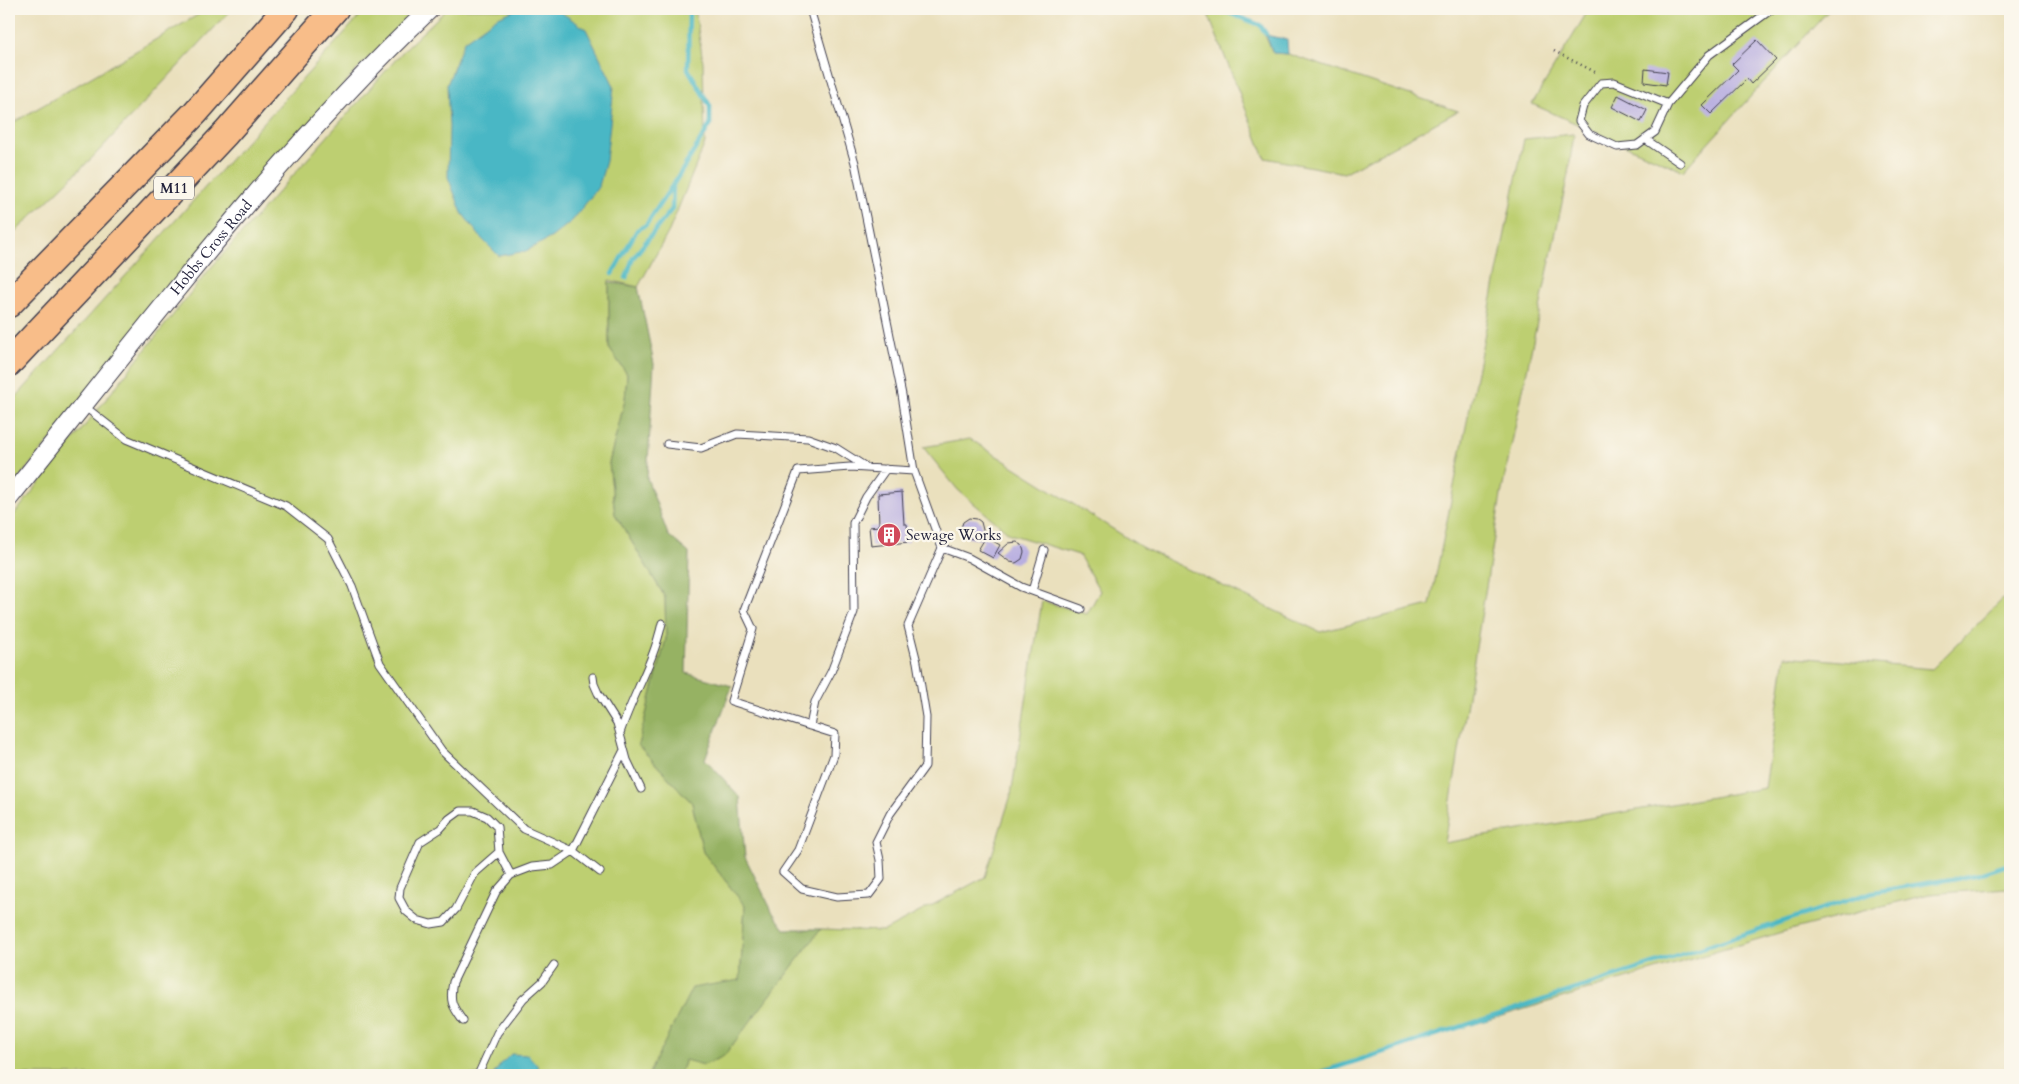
<svg xmlns="http://www.w3.org/2000/svg" width="2019" height="1084" font-family="Cardo,serif">
	<rect width="100%" height="100%" fill="#fbf7ec"/>
	<filter id="ink" filterUnits="userSpaceOnUse"><feTurbulence type="fractalNoise" baseFrequency=".02" numOctaves="2"/><feDisplacementMap in="SourceGraphic" scale="10" xChannelSelector="R" yChannelSelector="G"/><feConvolveMatrix kernelMatrix="1 2 1 2 8 2 1 2 1" color-interpolation-filters="sRGB"/></filter>
	<filter id="wash" filterUnits="userSpaceOnUse"><feTurbulence type="fractalNoise" baseFrequency=".0096" numOctaves="4" result="noise"/><feDisplacementMap in="SourceGraphic" scale="20" xChannelSelector="R" yChannelSelector="G"/><feGaussianBlur stdDeviation="1.12" result="paint"/><feColorMatrix in="noise" values="0 0 0 0 0 0 0 0 0 0 0 0 0 0 0 0 0 1.4 0 .05"/><feComposite in="paint" operator="in"/></filter>
	<g filter="url(#wash)">
		<rect width="100%" height="100%" fill="#eae0bd"/>
		<path fill="#bdcf71" stroke="#707856" d="M208,9H232L94,156L9,238V125Z
			M366,9H417L350,77L9,490V405Z
			M447,9H695L703,62L705,143L669,231L638,287L609,280V348L627,374L625,400L609,463L615,514L665,597L666,639L638,745L692,803L703,852L745,906L740,980L650,1075H9V521L208,271L406,48Z
			M1206,9H1218L1260,25L1273,53L1288,54L1458,111L1344,173L1265,158Z
			M1589,9H1830L1683,171L1532,104Z
			M1574,134L1568,174L1501,495L1444,843L1765,788L1785,656L1932,669L2010,592V886L2007,888L1929,894L1782,932L1321,1070L1317,1075H679L685,1060L724,1055L821,929L884,931L985,877L1011,795L1042,601L1087,614L1100,591L1079,555L1010,534L958,490L923,447L970,439L1143,548L1320,632L1430,605L1524,139Z"/>
		<path fill="#96b263" stroke="#5c6a4f" d="M609,282L638,287L654,364L647,478L668,535L689,553L686,673L732,686L705,759L740,797L745,857L773,913L785,929H821L724,1056L704,1065L685,1060L679,1075H648L692,988L740,980L745,906L703,852L692,803L638,745L666,639L665,597L615,514L609,463L625,400L627,374L609,348Z"/>
		<path fill="#4ab7c5" stroke="#366c80" d="M517,9H556L586,29L614,86L606,161L599,186L573,220L552,237L526,251L499,256L482,239L462,213L448,177L449,126L447,85L464,41L496,18Z
			M1266,35L1287,40L1288,54L1273,53Z
			M511,1054L528,1055L537,1065L540,1075H493L501,1064Z"/>
		<g fill="none" stroke-linecap="round" stroke-linejoin="round">
			<path stroke="#4ab7c5" stroke-width="4.5" d="M648,9L650,11L652,9
				M1218,9L1260,25L1266,34
				M612,274L637,230L646,225L672,186
				M626,278L633,258L672,209L673,185L710,125V106L688,69L689,12L683,9
				M1313,1075L1873,892L1976,875L2010,864"/>
		</g>
		<g id="blocks">
			<path fill="#b8aee0" d="M1757,40L1776,60L1751,84L1747,79L1711,114L1702,105L1738,70L1732,64Z
				M1645,69L1668,72L1666,85L1644,82Z
				M1618,95L1647,110L1641,122L1612,107Z
				M902,492L904,524H907L909,542L871,546L869,527L879,526L878,494Z
				M969,518L977,519L981,522L985,538L986,537L1000,545L993,558L978,550L984,540L968,538L962,532L961,528L963,522Z
				M1017,542L1022,545L1024,552L1022,559L1016,563L1010,562L998,553L1009,543Z"/>
		</g>
	</g>
	<g filter="url(#ink)">
		<use href="#blocks" fill-opacity="0" stroke="#403e4e" stroke-width="1"/>
		<g fill="none" stroke-linecap="round" stroke-linejoin="round">
			<g stroke="#403e4e" stroke-width="9">
				<path id="service" d="M810,9L855,163L902,395L914,471L942,548L908,626L917,662L926,717L925,766L890,814L876,842L880,860L881,879L869,895L837,897L802,889L783,872L798,850L834,755L835,734L731,701L753,629L744,610L798,471L850,467L914,471
					M1668,104L1614,82L1601,83L1583,106L1579,121L1589,134L1617,147L1637,145L1655,132L1668,104L1709,55L1772,9
					M1645,139L1680,163
					M84,406L126,439L286,506L328,539L352,586L380,663L442,751L524,829L573,851L600,872
					M667,444L701,448L737,434L808,438L836,448L866,467
					M942,548L969,558L1021,587L1081,609
					M1032,591L1044,550
					M593,677L594,684L598,693L617,723L627,760L641,789
					M810,726L815,702L831,672L854,612L853,523L866,497L886,469
					M620,733C633,694 653,664 662,623
					M499,852L475,873L456,909L444,922L431,924L417,920L406,911L399,898L400,888L420,842L440,829L449,819L460,811H473L487,817L497,827L499,852L511,875
					M463,1021C452,1006 449,1001 453,982L496,892L511,875L532,867L552,865L573,851L624,750
					M478,1075L497,1033L523,999L542,982L554,965"/>
			</g>
			<g stroke="#403e4e" stroke-width="20">
				<g id="tertiary">
					<path id="s1" d="M9,498C144,331 274,157 430,9"/>
				</g>
			</g>
			<g stroke="#403e4e" stroke-width="29">
				<path id="motorway" d="M9,304L195,113L286,9
					M9,363L226,133L335,9"/>
			</g>
			<path stroke="#403e4e" stroke-width="2.5" stroke-dasharray="1 4" stroke-linecap="butt" d="M1554,51L1597,73"/>
			<use href="#service" stroke="#fff" stroke-width="7"/>
			<use href="#tertiary" stroke="#fff" stroke-width="18"/>
			<use href="#motorway" stroke="#f8bd89" stroke-width="26"/>
		</g>
	</g>
	<defs>
		<g id="building-disc" transform="scale(1.25)"><circle r="9.5" fill="#d1495b" stroke="#fbf7ec"/><path d="M-4-6H4V6H1V3H-1V6H-4ZM-2.5-4.3h1.7v1.8h-1.7ZM.8-4.3h1.7v1.8H.8ZM-2.5-1h1.7V.8h-1.7ZM.8-1h1.7V.8H.8Z" fill="#fff"/></g>
	</defs>
	<g fill-rule="evenodd">
		<use href="#building-disc" x="889" y="535"/>
	</g>
	<g text-anchor="middle" dominant-baseline="central" stroke-width="4.5" stroke-linejoin="round" paint-order="stroke">
		<rect fill="#fbf7ec" stroke="#636270" stroke-width="1" x="154" y="176.5" width="40" height="23" rx="4"/>
		<g font-size="14" font-weight="bold" fill="#22223b">
			<text x="174" y="188">M11</text>
		</g>
		<g font-size="15" fill="#22223b" stroke="#fbf7ec">
			<text stroke="none"><textPath href="#s1" startOffset="322">Hobbs Cross Road</textPath></text>
		</g>
		<g font-size="15" fill="#22223b" stroke="#fbf7ec" text-anchor="start">
			<text x="906" y="535">Sewage Works</text>
		</g>
	</g>
	<rect width="2019" height="1084" fill="none" stroke="#fbf7ec" stroke-width="30"/>
</svg>
